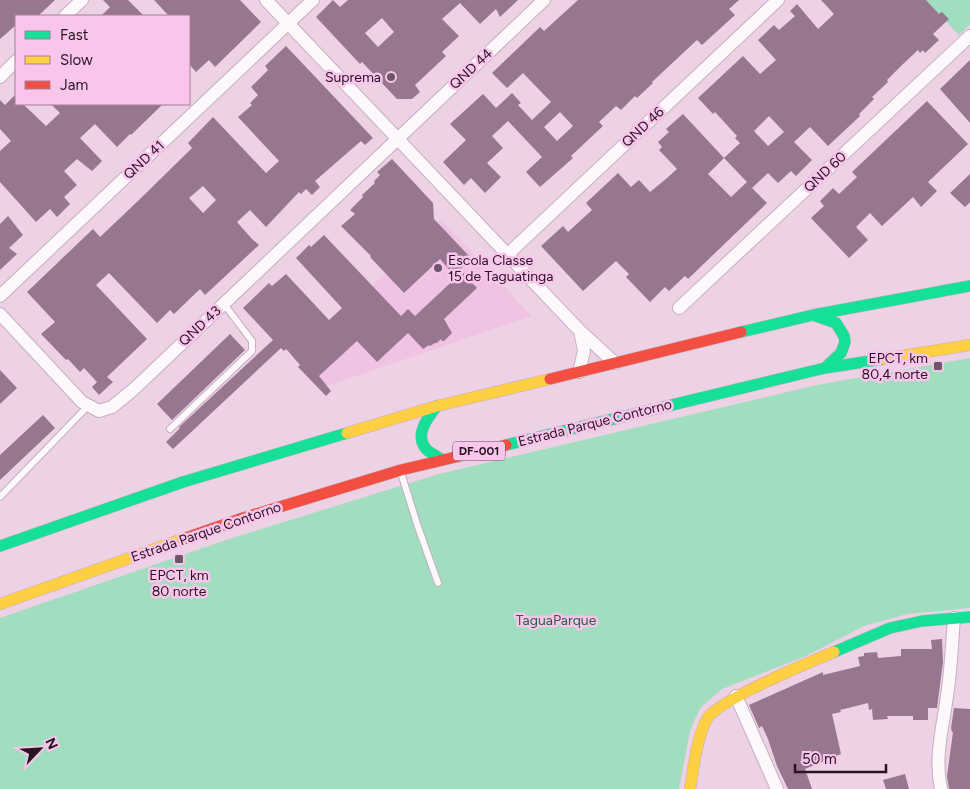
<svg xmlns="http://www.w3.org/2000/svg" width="970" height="789" font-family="Figtree,sans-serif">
	<rect width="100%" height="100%" fill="#edd1e5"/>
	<path fill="#f0c3e3" d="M441,220L532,316L323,387L297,357Z"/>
	<path fill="#a1ddbf" d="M926,0H970V25L959,35Z
		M970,358V608L907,614L864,626L806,656L722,689L701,707L695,719L690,731L679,789H0V618L226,540L439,474L817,385Z"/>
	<path fill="#977790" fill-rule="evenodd" d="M0,0H55L38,16H16V25L0,39Z
		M103,0H128L144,16H101L110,7Z
		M154,0H240L261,22L215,67L209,60L196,72L189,64V16H169Z
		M333,0L340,7L348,0H518L500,17L496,9L480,24L460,3L442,19L459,36L442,52L446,56L415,85L420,92L412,99H397L362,62L360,64L316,17ZM382,18L394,32L378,47L365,33Z
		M578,0H739L729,9L735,15L702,45L697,40L652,82L653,83L637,98L635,96L621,110L616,106L599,122L603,126L571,156L573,158L540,187L526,172L542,157L508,121L492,136L503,148L487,163L501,177L485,193L471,178L464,185L443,162L466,140L450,124L483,94L496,108L512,93L521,103L518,105L532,120L551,102L523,73L507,88L492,73L540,27L544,31ZM560,112L573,126L557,141L544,127Z
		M821,0H926L939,14L942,12L949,19L933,34L939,40L925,53L923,50L920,53L918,50L902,65L887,80L888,82L872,97L874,99L859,114L860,116L828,146L810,127L794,142L812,160L796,176L791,171L778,183L768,173L752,188L767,203L688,279L685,276L669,291L665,287L650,302L626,277L629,274L616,261L583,291L541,246L563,226L568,232L592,210L586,203L618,173L631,187L639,180L650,192L667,178L677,169L659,150L662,147L658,142L669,132L666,129L683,114L724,158L708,174L731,197L747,182L724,158L740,143L735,138L737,136L715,112L713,114L698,98L743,56L760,74L776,60L758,40L774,25L779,30L795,16L790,11L797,4L818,29L834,14ZM769,116L784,132L768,146L754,131Z
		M286,46L373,138L365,145L361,141L315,181L320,187L312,195L306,189L301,194L299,192L266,227L250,210L237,222L252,239L259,245L205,295L200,289L174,314L170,310L157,323L109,273L96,285L147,339L107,377L113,382L99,395L92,387L97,382L84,368L80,372L68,359L66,360L41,334L55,322L27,292L93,229L100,237L140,199L192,148L188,143L213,117L266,173L279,161L238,117L252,105L250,103L258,95L251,87L268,70L265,66ZM203,186L216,200L203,213L189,198Z
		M970,60V123L940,89Z
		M16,94V104H23L46,126L60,113L51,104H163L131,135L130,134L117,147L95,124L80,138L102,161L92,171L77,159L64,171L77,185L64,197L70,204L57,217L50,209L36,222L0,182V151L11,141L0,129V100L5,105Z
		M927,101L968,144L928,182L937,191L921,207L913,197L882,226L870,213L856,227L868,240L849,258L811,218L824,206L820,201L833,188L839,194L857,177L852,172Z
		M392,159L433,203L434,219L470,257L469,258L470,260L454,275L440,259L404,293L370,257L371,256L341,226L355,214L350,210L363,197L362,195L375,183L374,181L380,175L377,172Z
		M970,174V202L965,207L950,193Z
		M8,216L23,235L9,248L17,254L0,270V224Z
		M324,235L401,316L408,309L415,316L462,272L477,288L444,319L452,333L444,341H442L441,339L437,343H435L430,346L429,345L423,349L408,333L377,362L357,341L319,376L331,391L326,396L298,367L300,365L288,351L286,349L284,351L281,348L173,449L166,442L180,428L179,427L273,340L243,308L269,283L272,286L286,274L329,320L342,308L296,258L309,245L311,247Z
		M230,334L245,350L172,420L157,404Z
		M0,370L17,388L0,404Z
		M43,415L55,428L0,480V455Z
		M942,639L943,662L937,708H928V720H913V716H887L888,719L873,720L872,709L869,710L868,703L840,710L841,712L832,714L841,754L805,769L812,789H788L777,766L768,739L762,726L759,728L749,705L823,672V675L860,666L858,657L864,656V653L877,652L878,658L901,656V649H932L931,640Z
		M954,708L970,709V789H949L947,776L953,732H952L951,728Z
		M905,774L909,789H886L883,780Z"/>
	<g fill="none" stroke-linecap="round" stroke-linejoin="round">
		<g stroke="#c5afbe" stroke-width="8">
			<path id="lane" d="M170,429L252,351V341L224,304
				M401,473L418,527L438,583
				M0,497L88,406"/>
		</g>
		<g stroke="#c5afbe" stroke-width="14">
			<path id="street" d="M266,0L580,331L615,363
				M65,16L82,0
				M0,77L16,61
				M507,255L778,0
				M0,296L313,0
				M679,308L970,36
				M0,314L82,402L99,411L112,407L134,389L544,0
				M579,372L584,351L580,331
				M736,696L777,789
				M941,789C934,758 943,726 947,696C951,670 952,644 954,618"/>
		</g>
		<g stroke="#c5afbe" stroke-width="12">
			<path id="fast" d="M813,315L836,323L844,336L845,342L841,353L825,368
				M741,332L813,315L970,286
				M437,406C428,417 414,435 426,449C430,453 438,457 443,460
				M506,445L825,368L883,359
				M0,546L183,482L347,433
				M834,652L890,628L922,621L970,617"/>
		</g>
		<g stroke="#c5afbe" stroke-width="12">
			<path id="slow" d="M883,359L970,345
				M347,433L437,406L550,379
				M0,604L183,539
				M690,789C694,766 696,740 707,719C718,700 810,662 834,652"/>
		</g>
		<g stroke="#c5afbe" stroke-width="12">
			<path id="jam" d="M550,379L741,332
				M183,539L243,518L401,470L506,445"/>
		</g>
		<use href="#lane" stroke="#fcf8fb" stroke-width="6"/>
		<use href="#street" stroke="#fcf8fb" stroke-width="12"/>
		<use href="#fast" stroke="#16e098" stroke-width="11"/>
		<use href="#slow" stroke="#ffcf43" stroke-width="11"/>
		<use href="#jam" stroke="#f24e42" stroke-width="11"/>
	</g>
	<g fill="#6c5766" stroke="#f9c5ea" stroke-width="2">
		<circle cx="391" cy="77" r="5"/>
		<circle cx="438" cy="268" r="5"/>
		<rect x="933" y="361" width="10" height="10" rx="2.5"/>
		<rect x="174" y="554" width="10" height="10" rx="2.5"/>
	</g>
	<g text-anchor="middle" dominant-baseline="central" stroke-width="5" stroke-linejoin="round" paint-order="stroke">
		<rect fill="#f9c5ea" stroke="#664a5e" stroke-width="1" x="453" y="441.5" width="52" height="19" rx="4"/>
		<g font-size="12" font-weight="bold" fill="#271522">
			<text x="479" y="451">DF-001</text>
		</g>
		<g font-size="14" fill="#271522" stroke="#f9c5ea">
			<text transform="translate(471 69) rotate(-43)">QND 44</text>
			<text transform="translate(643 127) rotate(-43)">QND 46</text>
			<text transform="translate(144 160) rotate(-43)">QND 41</text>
			<text transform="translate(825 172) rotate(-43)">QND 60</text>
			<text transform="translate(200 326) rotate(-43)">QND 43</text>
			<text transform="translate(595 423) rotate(-14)">Estrada Parque Contorno</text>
			<text transform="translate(206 532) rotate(-19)">Estrada Parque Contorno</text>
		</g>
		<g font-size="14" fill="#271522" stroke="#f9c5ea" text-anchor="end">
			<text x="381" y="77">Suprema</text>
			<text x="448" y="260" text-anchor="start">Escola Classe<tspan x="448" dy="16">15 de Taguatinga</tspan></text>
			<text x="928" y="358">EPCT, km<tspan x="928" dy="16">80,4 norte</tspan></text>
			<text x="179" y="575" text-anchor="middle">EPCT, km<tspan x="179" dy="16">80 norte</tspan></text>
		</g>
		<g font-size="14" fill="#2b5f43" stroke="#f9c5ea">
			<text x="556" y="620">TaguaParque</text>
		</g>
	</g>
	<rect x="15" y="15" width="175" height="90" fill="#f9c5ea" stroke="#a57f9a"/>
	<rect x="25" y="31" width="25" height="8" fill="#16e098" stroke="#a57f9a"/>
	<text x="60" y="40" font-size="15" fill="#271522">Fast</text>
	<rect x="25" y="56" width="25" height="8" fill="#ffcf43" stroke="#a57f9a"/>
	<text x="60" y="65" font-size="15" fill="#271522">Slow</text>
	<rect x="25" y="81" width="25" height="8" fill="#f24e42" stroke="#a57f9a"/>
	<text x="60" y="90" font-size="15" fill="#271522">Jam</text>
	<g transform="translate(40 749) rotate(65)" stroke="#f9c5ea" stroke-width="4" paint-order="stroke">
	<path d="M0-4L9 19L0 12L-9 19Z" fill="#271522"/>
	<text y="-8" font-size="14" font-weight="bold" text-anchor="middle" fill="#271522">N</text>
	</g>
	<path d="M795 764v8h91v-8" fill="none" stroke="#271522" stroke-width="2.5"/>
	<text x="802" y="764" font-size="15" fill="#271522" stroke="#f9c5ea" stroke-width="4" paint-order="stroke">50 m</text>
</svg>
